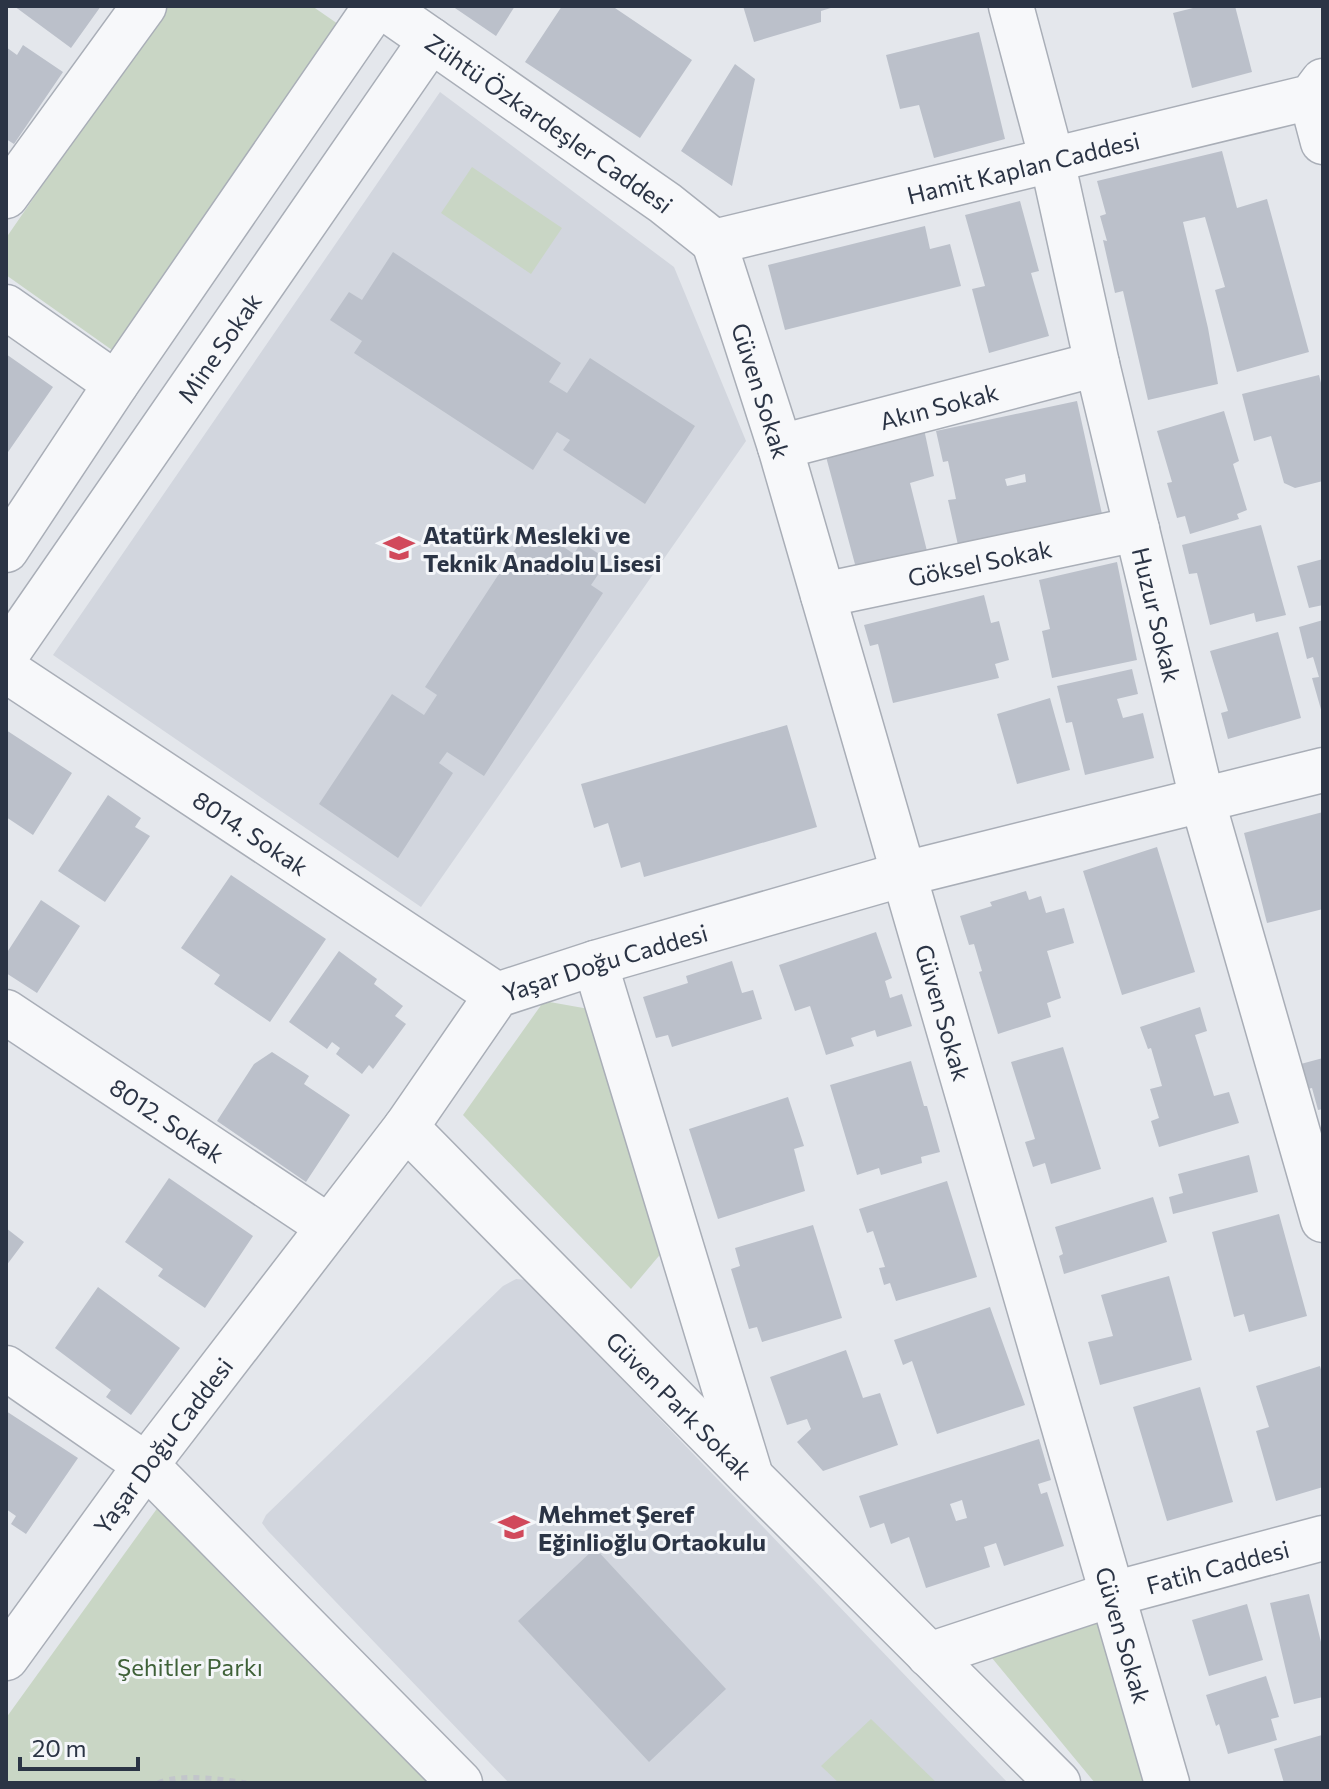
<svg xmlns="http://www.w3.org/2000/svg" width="1329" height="1789" font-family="Commissioner,sans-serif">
	<rect width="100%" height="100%" fill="#e4e7ec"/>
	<path fill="#d2d6de" d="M440,92L674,267L746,441L421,907L53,655Z
		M516,1279L527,1280L1008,1783H509L268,1531L262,1523L266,1515L503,1286Z"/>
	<path fill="#c9d6c5" d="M166,6H312L338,24L112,350L6,275V238Z
		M472,167L562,228L531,274L441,213Z
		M544,1001L589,1009L669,1244L631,1289L463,1115Z
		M174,1485L475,1783H6V1718Z
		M1098,1618L1148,1783H1095L992,1658Z
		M871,1719L937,1783H839L821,1766Z"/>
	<path fill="#bbc0ca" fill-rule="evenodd" d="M14,6H101L71,48Z
		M452,6H515L496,36Z
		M562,6H612L692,60L640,138L525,62Z
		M743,6H833L834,7L821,11V22L754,42Z
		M1201,6H1235L1252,72L1192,88L1173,13Z
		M979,32L1005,139L934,158L919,105L900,109L886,55Z
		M23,45L63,72L14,144L6,139V47L17,55Z
		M735,64L755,79L732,186L681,151Z
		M1222,151L1237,208L1267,199L1309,352L1237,372L1215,290L1225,287L1205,217L1183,222L1208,328L1218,384L1148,400L1123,291L1115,293L1103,240L1107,241L1100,216L1106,214L1097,181Z
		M1020,201L1039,271L1031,273L1049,336L989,353L972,289L985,286L965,215Z
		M925,226L930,249L950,244L961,286L785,330L768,265Z
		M393,252L561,363L549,382L567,393L590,358L695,426L645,504L563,450L570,440L557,432L533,470L354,353L362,341L330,320L349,292L362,300Z
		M6,354L53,387L6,455Z
		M1319,375L1323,391V481L1295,488L1284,483L1271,436L1254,441L1242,394Z
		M1077,401L1102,514L958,545L948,500L956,499L954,489L948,461L943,462L936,431ZM1025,474L1026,482L1007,486L1005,479Z
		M1224,411L1239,461L1233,464L1247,510L1237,514L1239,519L1190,534L1185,516L1177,518L1167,483L1172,482L1157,431Z
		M924,429L934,476L910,483L927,551L856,568L825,453Z
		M531,525L574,554L581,542L608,560L591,585L603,593L484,776L447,752L439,763L453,773L398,858L319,804L392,694L424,715L437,695L425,687Z
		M1261,525L1286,615L1256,622L1254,613L1210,625L1197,573L1189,574L1182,545Z
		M1323,559V605L1309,608L1297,566Z
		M1117,562L1137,660L1052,678L1042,631L1050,629L1039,580Z
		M984,595L991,623L999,621L1009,660L995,664L999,678L893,703L878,644L870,646L864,625Z
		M1323,620V712L1322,713L1312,678L1319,677L1313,657L1307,659L1299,627Z
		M1278,632L1301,718L1228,739L1221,713L1228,711L1210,651Z
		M1132,669L1138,694L1117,699L1123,718L1143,713L1154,758L1085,775L1074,730L1072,722L1066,723L1057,686Z
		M1050,698L1070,770L1017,784L997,714Z
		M787,725L817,827L644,877L640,862L621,868L608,823L594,828L581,784Z
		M6,730L72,773L33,835L6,817Z
		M108,795L141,818L135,827L150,836L105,902L58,871Z
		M1323,812V909L1267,923L1244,833Z
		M1157,847L1195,972L1122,995L1083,871Z
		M231,875L326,939L270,1022L214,984L220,975L181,948Z
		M1026,891L1029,900L1041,896L1046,913L1064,908L1074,943L1047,951L1061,998L1047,1003L1051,1017L998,1034L979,972L982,971L974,944L969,945L960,916L992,906L990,902Z
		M41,900L80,926L37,993L6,973V954Z
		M876,932L892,978L885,981L890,998L902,994L912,1026L877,1037L875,1030L851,1038L854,1046L826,1055L810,1006L795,1011L779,965Z
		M339,951L377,979L374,984L403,1006L395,1016L406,1024L373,1069L369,1065L362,1074L336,1054L340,1048L332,1042L327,1049L289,1022Z
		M732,961L742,993L753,990L762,1019L672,1047L668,1035L656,1038L643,997L688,983L686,976Z
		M1200,1007L1207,1031L1195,1035L1214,1096L1229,1092L1239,1123L1159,1147L1151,1121L1159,1118L1150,1089L1162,1086L1151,1048L1148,1049L1140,1027Z
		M1063,1047L1101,1169L1051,1184L1045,1163L1033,1167L1025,1142L1035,1139L1011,1062Z
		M272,1052L309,1076L304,1084L350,1115L306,1182L217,1121L254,1064Z
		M1323,1058V1109L1318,1110L1312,1088L1303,1090L1297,1065Z
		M911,1061L924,1106H927L940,1152L921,1157L922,1163L881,1175L879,1168L857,1175L830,1085Z
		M788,1097L804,1146L794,1149L805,1191L718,1219L689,1129Z
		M1249,1155L1258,1192L1173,1214L1169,1197L1183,1193L1178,1174Z
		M169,1178L253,1236L205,1308L158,1276L163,1269L125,1242Z
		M947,1181L977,1277L896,1301L890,1283L884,1285L879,1268L885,1267L873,1231L867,1233L859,1209Z
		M1153,1197L1167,1242L1064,1274L1059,1256L1063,1254L1055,1227Z
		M1279,1214L1307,1316L1249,1332L1244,1314L1234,1317L1212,1232Z
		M813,1225L842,1318L762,1342L757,1327L749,1329L731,1269L740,1266L735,1248Z
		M6,1228L24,1242L6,1266Z
		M1169,1276L1192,1360L1100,1385L1088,1342L1113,1336L1101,1295Z
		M98,1287L180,1348L131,1415L106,1397L111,1390L55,1348Z
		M990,1307L1025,1405L937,1434L912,1361L903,1365L894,1340Z
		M846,1350L863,1398L880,1393L898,1445L823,1471L797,1442L811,1429L807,1419L787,1425L770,1377Z
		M1320,1366L1323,1376V1487L1276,1501L1256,1431L1269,1427L1256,1386Z
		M1200,1387L1233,1502L1167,1521L1133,1407Z
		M6,1411L78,1458L26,1534L11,1524L16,1516L6,1509Z
		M1039,1439L1051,1480L1038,1484L1041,1494L1047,1492L1064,1546L1004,1566L996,1543L984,1547L990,1567L926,1588L909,1537L891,1544L884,1523L870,1528L859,1496ZM962,1500L967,1518L956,1521L950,1504Z
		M595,1548L726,1689L649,1762L518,1621Z
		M1309,1594L1323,1650V1697L1294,1704L1270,1603Z
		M1247,1604L1263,1660L1209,1676L1192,1620Z
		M1266,1676L1279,1717L1271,1719L1277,1740L1228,1754L1219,1724L1216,1726L1206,1695Z
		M1322,1735L1323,1783H1284L1274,1749Z"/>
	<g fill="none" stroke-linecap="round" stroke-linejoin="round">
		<g stroke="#a9aeb7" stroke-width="47">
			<g id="minor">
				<path id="s1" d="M382,6L665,203L714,242"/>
				<path id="s2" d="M1011,6L1052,160L1097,364L1202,799L1323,1220"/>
				<path d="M1311,97L1323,142"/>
				<path d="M6,196L144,6"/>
				<path id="s3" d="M714,242L780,447L1167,1783"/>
				<path id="s4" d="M714,242L1311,97L1323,81"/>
				<path d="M6,307L116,384"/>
				<path id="s5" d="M780,447L1097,364"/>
				<path d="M6,550L116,384L376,6"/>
				<path id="s6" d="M823,595L1137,529"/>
				<path id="s7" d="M6,655L431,40"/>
				<path id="s8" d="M6,670L497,995"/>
				<path d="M595,963L749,1470"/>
				<path id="s9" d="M6,1012L329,1227"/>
				<path id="s10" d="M406,1127L751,1477L1058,1783"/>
				<path d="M6,1368L146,1465L460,1783"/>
				<path id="s11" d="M929,1655L1113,1594L1323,1538"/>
				<path id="s12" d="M6,1658L146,1465L406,1127L497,995L595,963L904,874L1323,770"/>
			</g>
		</g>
		<path stroke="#c2c5cb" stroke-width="5" stroke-dasharray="6 6" stroke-linecap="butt" d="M158,1783C181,1773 221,1779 246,1783"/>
		<use href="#minor" stroke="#f7f8fa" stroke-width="44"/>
	</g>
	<defs>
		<g id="school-bare" transform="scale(2.4)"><path d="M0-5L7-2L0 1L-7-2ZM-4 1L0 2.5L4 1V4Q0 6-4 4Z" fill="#d1495b" stroke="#f4f6f9" stroke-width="2.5" paint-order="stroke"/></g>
	</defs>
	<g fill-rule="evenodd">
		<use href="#school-bare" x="399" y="548"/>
		<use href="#school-bare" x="514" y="1527"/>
	</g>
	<g text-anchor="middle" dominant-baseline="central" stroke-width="6" stroke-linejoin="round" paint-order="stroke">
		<g font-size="24" fill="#2b3445" stroke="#f4f6f9">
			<text stroke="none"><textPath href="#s1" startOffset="204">Zühtü Özkardeşler Caddesi</textPath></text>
			<text stroke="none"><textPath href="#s4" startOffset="318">Hamit Kaplan Caddesi</textPath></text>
			<text stroke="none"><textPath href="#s7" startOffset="374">Mine Sokak</textPath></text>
			<text stroke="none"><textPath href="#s3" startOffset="156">Güven Sokak</textPath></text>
			<text stroke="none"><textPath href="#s5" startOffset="164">Akın Sokak</textPath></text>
			<text stroke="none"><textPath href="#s6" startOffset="160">Göksel Sokak</textPath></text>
			<text stroke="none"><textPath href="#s2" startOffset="626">Huzur Sokak</textPath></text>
			<text stroke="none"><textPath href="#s8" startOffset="294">8014. Sokak</textPath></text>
			<text stroke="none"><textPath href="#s12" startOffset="938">Yaşar Doğu Caddesi</textPath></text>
			<text stroke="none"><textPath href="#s3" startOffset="804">Güven Sokak</textPath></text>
			<text stroke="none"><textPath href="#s9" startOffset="194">8012. Sokak</textPath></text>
			<text stroke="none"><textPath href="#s10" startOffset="390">Güven Park Sokak</textPath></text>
			<text stroke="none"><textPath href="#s12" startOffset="264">Yaşar Doğu Caddesi</textPath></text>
			<text stroke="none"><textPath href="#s11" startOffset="302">Fatih Caddesi</textPath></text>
			<text stroke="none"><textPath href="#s3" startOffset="1452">Güven Sokak</textPath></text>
		</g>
		<g font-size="24" font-weight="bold" fill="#2b3445" stroke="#f4f6f9" text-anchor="start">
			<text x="423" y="534">Atatürk Mesleki ve<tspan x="423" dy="28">Teknik Anadolu Lisesi</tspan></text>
			<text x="538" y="1513">Mehmet Şeref<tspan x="538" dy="28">Eğinlioğlu Ortaokulu</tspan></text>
		</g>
		<g font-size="24" fill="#3f6138" stroke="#f4f6f9">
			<text x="190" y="1666">Şehitler Parkı</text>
		</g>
	</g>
	<rect width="1329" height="1789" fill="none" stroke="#2b3445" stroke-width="16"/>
	<path d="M20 1757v12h118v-12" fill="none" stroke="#2b3445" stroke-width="4"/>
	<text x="32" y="1757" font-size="24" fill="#2b3445" stroke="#f4f6f9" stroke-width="6" paint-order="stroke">20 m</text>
</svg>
